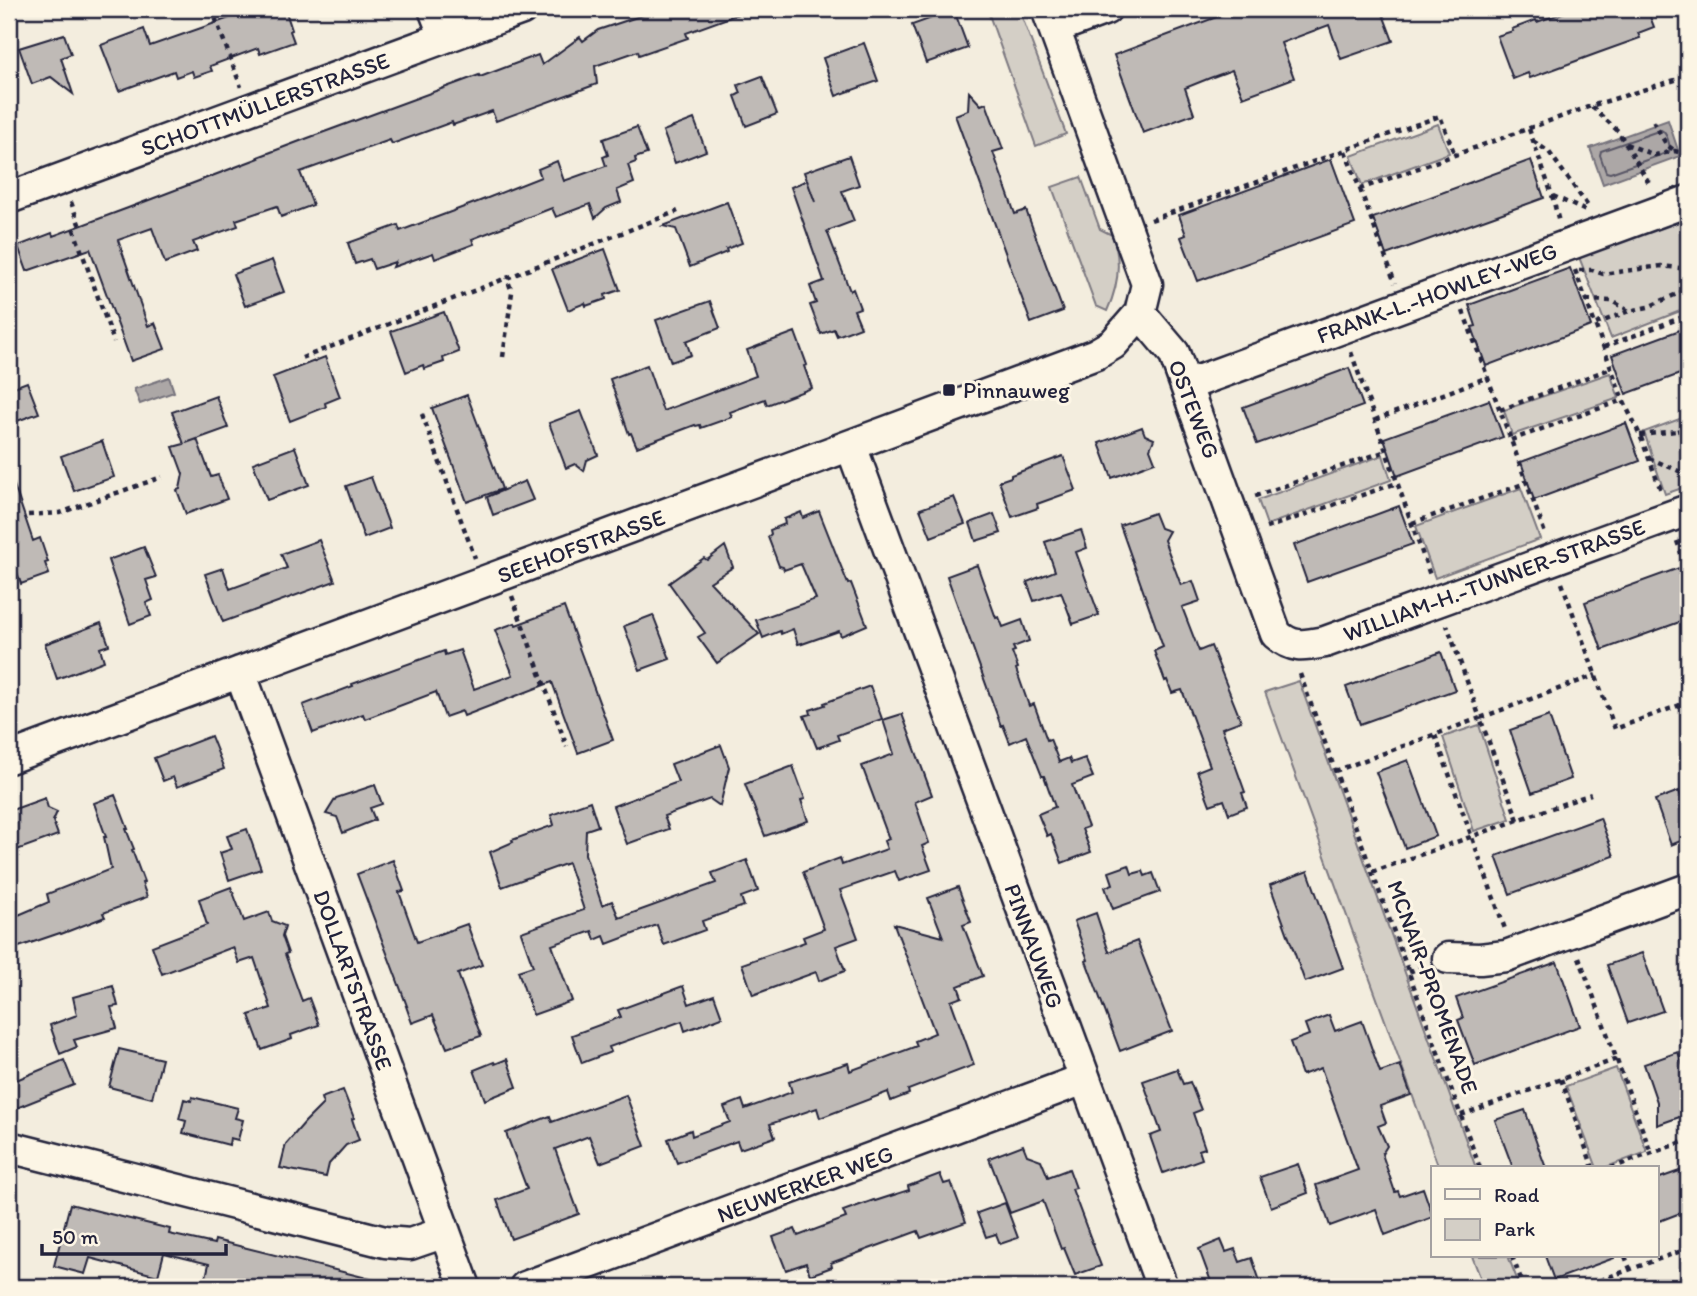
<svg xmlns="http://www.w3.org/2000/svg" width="1697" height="1296" font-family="Itim,sans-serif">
	<rect width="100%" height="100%" fill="#f3edde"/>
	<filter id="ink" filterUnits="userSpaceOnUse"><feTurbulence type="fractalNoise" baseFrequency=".0143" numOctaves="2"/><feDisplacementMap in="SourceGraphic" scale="14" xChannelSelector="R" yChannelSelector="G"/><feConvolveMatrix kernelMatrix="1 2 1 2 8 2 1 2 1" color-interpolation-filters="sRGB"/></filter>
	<g filter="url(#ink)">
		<path fill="#d4cfc6" stroke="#7b7880" stroke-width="2" d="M987,9H1019L1066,134L1036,146Z
			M1438,124L1449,153L1362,185L1351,156Z
			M1081,177L1100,229L1112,235C1122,260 1118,287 1107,311L1096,306L1052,187Z
			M1688,215V308L1611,338L1579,257Z
			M1610,373L1619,398L1512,435L1504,410Z
			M1688,416V486L1665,494L1644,432Z
			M1383,455L1391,480L1267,525L1258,500Z
			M1521,488L1540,539L1435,578L1416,526Z
			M1299,681L1476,1168H1439L1265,692Z
			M1479,725L1510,819L1474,831L1443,737Z
			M1616,1068L1647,1152L1604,1168H1597L1566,1086Z
			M1472,1256H1508L1520,1287H1484Z"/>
		<path fill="#aca7a6" stroke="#75727b" stroke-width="2" d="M1668,120L1680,156L1603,184L1590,148Z
			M169,377L174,392L140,404L134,389Z"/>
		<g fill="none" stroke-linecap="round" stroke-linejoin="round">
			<path stroke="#595766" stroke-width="2" d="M1661,130C1667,133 1671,146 1669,152L1610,173L1606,172L1600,155L1601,151Z"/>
		</g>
		<path fill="#bfbab6" stroke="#22223b" stroke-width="2" d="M255,9H285L292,30L290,31L294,42L260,54L258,48L210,66L212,71L194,77L192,71L176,77L174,71L119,91L101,45L144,29L150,46Z
			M661,9H746L747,11L686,33L688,38L639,55L638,51L595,66L597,84L496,121L492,111L453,125L452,122L392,144L390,140L300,172L313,205L281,217L277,206L236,220L238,226L193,242L197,251L165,263L152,228L118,240L148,326L155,323L165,349L131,361L90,249L27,271L18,246L52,233L53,236L128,208L259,158L258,157L308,138L479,75L480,77L538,55L542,65L580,37L583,41L598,30Z
			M1238,9H1381L1393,41L1341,59L1329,25L1281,43L1294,78L1243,97L1232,70L1210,78L1185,88L1194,114L1143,133L1114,55Z
			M1574,9H1647L1654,27L1638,33L1640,38L1598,53L1530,78L1528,73L1513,79L1497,36L1513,31L1512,29L1536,20L1537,22Z
			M954,10L968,48L926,63L912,25Z
			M64,34L71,54L61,58L73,94L51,77L32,84L19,48Z
			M864,43L878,81L836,96L823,58Z
			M762,76L777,114L746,126L735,96L741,93L738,85Z
			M969,92L981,105L986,103L1003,149L993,152L1015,214L1026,210L1063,311L1031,323L955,115L968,110Z
			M694,119L706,151L675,163L663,131Z
			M637,127L647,154L635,158L636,162L628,165L634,183L617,190L621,202L606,208L595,218L590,204L556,217L552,208L472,239L474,244L435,259L433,253L393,267L395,262L374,269L370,259L355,264L348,243L398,225L400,231L480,201L541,177L538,169L557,161L564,181L606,166L603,157L608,155L603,139Z
			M849,156L859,185L842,191L854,221L827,231L850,291L853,289L860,308L854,310L861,327L837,336L834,329L821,334L810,305L816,303L810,286L824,281L791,187L807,180L815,202L804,172Z
			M1331,159L1355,224L1198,281L1181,237L1186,235L1179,215Z
			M1531,160L1544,198L1386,255L1373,218Z
			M727,202L742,243L726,249L727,252L690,267L676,229L663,226Z
			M605,249L620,290L605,295L606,299L586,306L585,303L568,310L552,269Z
			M272,260L284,292L245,306L233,274Z
			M1570,268L1591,326L1486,366L1472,327L1476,326L1469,305Z
			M710,301L720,328L686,341L691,355L671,362L656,320Z
			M444,312L459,352L443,358L444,362L424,369L423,365L406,372L391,331Z
			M1688,327V371L1626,394L1612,355Z
			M795,332L807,365L804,366L812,388L767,405L765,399L730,412L732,417L701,428L700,425L696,426L695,425L637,447L631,433L629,434L610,379L647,365L663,411L756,376L747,350Z
			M325,357L340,397L325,403L326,407L290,421L273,377Z
			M1349,368L1363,406L1257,444L1243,407Z
			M27,382L39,413L9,424V389Z
			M467,395L502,489L467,502L432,408Z
			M216,396L228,428L186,443L197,439L211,477L218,475L227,499L186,514L177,490L180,489L183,474L173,447L184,444L172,412Z
			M1489,400L1503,437L1397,476L1384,438Z
			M581,411L598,455L587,460L584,471L575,464L566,468L549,423Z
			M1626,423L1640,461L1534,500L1521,462Z
			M1142,427L1145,435L1154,439L1150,449L1155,462L1112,478L1099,443Z
			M102,441L114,477L74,491L61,456Z
			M295,447L309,485L267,500L253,463Z
			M1063,456L1076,490L1037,504L1038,508L1012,517L999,481L1011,477V475Z
			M371,477L390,528L364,538L346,486Z
			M12,479L33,541L40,538L48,562L45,563L49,574L21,584L15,566L9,568V480Z
			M525,481L533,500L493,515L487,497Z
			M954,497L965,524L931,537L920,509Z
			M1399,506L1413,544L1307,582L1294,545Z
			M819,511L848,584L851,583L867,625L841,636L839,631L802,644V643L798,644L793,629L781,634L780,631L763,638L756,620L816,599L801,564L784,570L783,567L779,566L768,537L771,534L770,530L785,524L784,519L801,512L803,518Z
			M1154,513L1160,528L1169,531L1164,540L1181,585L1193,581L1200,601L1182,607L1199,651L1211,646L1241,721L1222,728L1245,792L1242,793L1247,807L1229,814L1224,800L1210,805L1197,771L1210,766L1182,690L1172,693L1167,680L1165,681L1154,651L1163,647L1120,525Z
			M994,514L1001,533L976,541L970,523Z
			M1081,530L1087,548L1076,552L1099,615L1073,624L1061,592L1034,601L1027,582L1055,571L1045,542Z
			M319,540L335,581L223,622L205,574L223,568L230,589L287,568L281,554Z
			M725,546L733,567L710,582L759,634L717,663L698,637L705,633L669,583L704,558L707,560Z
			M144,547L156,577L146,580L153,600L146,603L151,616L130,624L108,560Z
			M977,565L996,618L999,617L1003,627L1022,620L1029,641L1013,647L1015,651L1012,652L1018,668L1016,669L1029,706L1034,704L1047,740L1050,739L1059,762L1069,758L1071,763L1085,758L1093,777L1072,785L1088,827L1082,829L1091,852L1062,863L1051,834L1047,836L1038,814L1055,807L1044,776H1042L1026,736L1010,743L1003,725L1001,726L947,576Z
			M1679,568L1688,596V619L1602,650L1585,602Z
			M564,607L613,740L578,753L552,682L464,716L462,711L445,717L436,692L365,719L363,714L313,733L303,705L353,686L352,684L444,651L445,655L460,650L474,689L513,675L495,630L515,623L516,625Z
			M653,615L670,659L640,670L624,626Z
			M101,623L109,645L100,648L104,661L57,679L45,644Z
			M1441,652L1455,690L1360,724L1346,687Z
			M870,686L882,719L837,735L839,740L817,748L804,716L811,714L810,710L825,705L824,703Z
			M902,714L932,795L915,802L929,843L922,846L931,870L899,881L895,871L840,890L858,938L836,946L845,971L819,981L816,972L753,995L742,964L805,942L803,937L824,929L803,872L840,858L842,865L887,849L884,841L889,839L862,766L894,754L883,720Z
			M1549,716L1571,779L1532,793L1510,730Z
			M211,736L224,769L177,787L173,777L163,781L154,758Z
			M721,745L729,767L720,806L710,799L664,816L669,829L627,844L613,806L678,782L671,764Z
			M1408,760L1436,836L1405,848L1376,772Z
			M793,766L805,799L801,800L808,821L765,836L745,784Z
			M375,785L382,804L370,808L375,820L343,833L337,817L326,814L336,798Z
			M1679,791L1683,801L1688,799V838L1671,845L1655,800Z
			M115,795L128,829H126L134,849L132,850L144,882L142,883L147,897L103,913L105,917L61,934L60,933L16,948L9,927V919L49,902L47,894L111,869L104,837H106L94,803Z
			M45,798L48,808L57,812L53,821L58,835L17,850L9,826V811Z
			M590,801L598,826L586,830L585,854L602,905L612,901L619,918L716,883L712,873L747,860L758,891L741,897L744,906L702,921L705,930L664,945L657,925L607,944L604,936L595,940L592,931L552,945L572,1001L533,1015L518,971L533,966L521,932L584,910L568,863L502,887L490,852L513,842L512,840L554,825L551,815Z
			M1600,818L1614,856L1510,894L1496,856Z
			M247,829L261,869L229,880L220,853L232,849L227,836Z
			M393,860L404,891L399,892L417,942L467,924L482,965L458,974L481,1036L447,1048L433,1015L412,1023L406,1006H407L357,874Z
			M1129,865L1132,874L1143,871L1145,876L1153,873L1160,892L1113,909L1105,887L1113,884L1109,872Z
			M1308,871L1343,968L1305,982L1270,885Z
			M231,887L244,921L269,912L272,921L285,926L282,936L288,953L285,954L302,1001L309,998L319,1025L291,1035L292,1039L262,1050L249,1015L271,1008L254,958L239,963L233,947L162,974L152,946L207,925L199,899Z
			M958,887L971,922L963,925L983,976L958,986L962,997L951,1001L974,1065L908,1090L909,1094L891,1101L888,1092L820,1118L817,1108L770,1124L775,1137L740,1149L737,1141L677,1163L668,1139L691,1130L692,1136L730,1122L724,1107L742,1100L745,1109L792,1092L789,1082L848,1063L850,1071L917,1046L915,1041L935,1033L894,924L943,937L928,898Z
			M1096,913L1109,952L1137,941L1172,1031L1120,1051L1086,961L1088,960L1074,921Z
			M1642,953L1663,1011L1628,1023L1607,965Z
			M1557,962L1580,1026L1475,1065L1458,1020L1463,1018L1456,998Z
			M113,986L118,1006L111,1007L117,1028L74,1040L77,1047L60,1054L50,1025L77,1015L73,997Z
			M683,986L689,1004L714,995L722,1017L685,1031L682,1021L609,1047L611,1052L582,1063L572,1035L621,1017L618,1010Z
			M1329,1015L1335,1031L1362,1021L1380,1072L1400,1065L1411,1095L1380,1106L1386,1123L1378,1126L1387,1146L1382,1154L1395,1192L1398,1191L1400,1196L1423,1188L1433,1217L1385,1235L1376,1209L1330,1226L1316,1185L1358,1170L1321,1068L1302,1075L1290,1042L1309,1035L1305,1024Z
			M119,1049L162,1059L152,1098L109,1087Z
			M1678,1052L1688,1080V1114L1657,1125V1102L1644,1064Z
			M507,1059L517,1087L485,1100L474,1070L494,1062L495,1064Z
			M64,1060L74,1085L9,1111V1083Z
			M1177,1069L1183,1084L1190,1082L1201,1110L1193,1113L1205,1148L1199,1150L1202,1159L1163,1173L1150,1136L1161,1132L1143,1081Z
			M343,1090L354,1118L352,1119L359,1140L346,1145L338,1154L329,1164L326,1177L280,1168L286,1144L305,1122L323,1104L321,1098Z
			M626,1095L645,1146L600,1163L589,1136L555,1149L579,1214L511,1239L497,1200L527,1189L506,1133L550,1116L552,1122Z
			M192,1097L238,1108L235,1118L243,1120L238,1140L230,1138L229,1145L183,1133L186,1121L179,1119L184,1099L191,1101Z
			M1525,1110L1537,1144L1546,1168H1513L1495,1120Z
			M1023,1145L1027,1155L1041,1160L1048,1177L1069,1169L1076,1188L1072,1189L1101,1266L1075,1275L1064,1248L1061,1249L1043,1201L1010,1213L989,1158Z
			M1298,1164L1308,1193L1271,1207L1260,1177Z
			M1688,1168V1210L1657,1222V1179Z
			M940,1174L944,1184L951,1182L966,1222L921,1238L918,1231L831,1263L832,1267L810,1275L806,1263L786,1270L773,1237L795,1229L798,1236L846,1218L843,1211L874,1200L875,1201L909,1190L908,1186Z
			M1005,1203L1018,1238L1000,1244L996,1234L986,1237L977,1213Z
			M70,1204L170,1229L169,1234L214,1244L215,1240L375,1280L374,1287H247L206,1277L209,1264L164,1253L158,1276L90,1258L85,1274L54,1266Z
			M1221,1240L1226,1252L1235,1249L1240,1262L1252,1258L1262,1287H1213L1199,1249Z
			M1545,1256H1614V1258L1554,1280Z"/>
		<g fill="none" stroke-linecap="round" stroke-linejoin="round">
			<g stroke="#22223b" stroke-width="35">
				<path id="minor" d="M434,9L445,37
					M1055,28L1106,9
					M9,198L522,9
					M1140,313L1174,353L1276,634C1293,649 1304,646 1325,642L1688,510
					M1187,385L1688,201
					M851,446L1162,1287
					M240,672L465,1287
					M9,758L1096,354L1113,344L1140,313L1147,284L1047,9
					M1448,958L1480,959L1506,956L1688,889
					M9,1147L385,1242L410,1244L445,1232
					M525,1287L1084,1079"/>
			</g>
			<path stroke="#22223b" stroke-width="4.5" stroke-dasharray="5 5" stroke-linecap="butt" d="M212,9L241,87
				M1512,14L1526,9
				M1683,78L1688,91
				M1592,107L1618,131L1651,186
				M1653,121L1666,144L1675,151
				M1529,129L1552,195L1559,222
				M1533,141L1549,152L1590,209
				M1626,144L1655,155L1675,151L1688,155
				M1345,151L1360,189L1591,106L1688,76
				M1360,189L1395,283
				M1553,196L1586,211
				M71,202L79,224L74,230L114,342
				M1151,220L1440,116L1455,155
				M1575,270L1623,400L1640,435L1662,493
				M1579,270H1592L1603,274L1661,266L1688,269
				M1586,300L1612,301L1629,311L1648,307L1688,289
				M1463,311L1511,440L1546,536
				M1596,324L1629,311
				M1604,347L1688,315
				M1351,352L1431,578
				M503,357L512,292L507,278
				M302,358L678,211
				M1500,410L1612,368
				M422,414L475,558
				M1375,420L1488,377
				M1677,431L1688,428
				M1640,435L1676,431L1688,436
				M1511,440L1623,400
				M1649,458L1688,475
				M1255,496L1386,451
				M28,515L60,513L162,477
				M1412,523L1526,483
				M1266,528L1397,483
				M1677,541L1688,573
				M1562,583L1615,729L1688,702
				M512,596L567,747
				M1300,674L1480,1168
				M1435,735L1505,929
				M1335,771L1480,718L1447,625
				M1518,820L1480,718L1596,675
				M1372,872L1591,794
				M1579,957L1651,1153
				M1409,972L1424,966
				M1561,1079L1593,1168
				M1461,1115L1617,1059
				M1611,1168L1688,1140
				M1512,1256L1524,1287
				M1625,1256L1630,1269
				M1581,1287L1687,1249L1688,1252"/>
			<use href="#minor" stroke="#fcf5e5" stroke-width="30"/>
		</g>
	</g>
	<rect fill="#22223b" stroke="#fcf5e5" stroke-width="2.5" x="942" y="383" width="14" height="14" rx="3.5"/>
	<g text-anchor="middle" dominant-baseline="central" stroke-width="6" stroke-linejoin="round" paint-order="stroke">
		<g font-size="23" fill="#22223b" stroke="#fcf5e5">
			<text transform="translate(265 104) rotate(-20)">SCHOTTMÜLLERSTRASSE</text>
			<text transform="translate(1437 293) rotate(-20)">FRANK-L.-HOWLEY-WEG</text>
			<text transform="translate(1194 409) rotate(69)">OSTEWEG</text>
			<text transform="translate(581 546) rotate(-20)">SEEHOFSTRASSE</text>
			<text transform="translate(1494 580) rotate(-20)">WILLIAM-H.-TUNNER-STRASSE</text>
			<text transform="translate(1034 946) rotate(70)">PINNAUWEG</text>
			<text transform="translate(353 980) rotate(70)">DOLLARTSTRASSE</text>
			<text transform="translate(1433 987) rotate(70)">MCNAIR-PROMENADE</text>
			<text transform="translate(805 1184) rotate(-20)">NEUWERKER WEG</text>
		</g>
		<g font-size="23" fill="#22223b" stroke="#fcf5e5" text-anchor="start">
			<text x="963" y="390">Pinnauweg</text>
		</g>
	</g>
	<rect width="1697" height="1296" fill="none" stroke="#fcf5e5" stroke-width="35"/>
	<rect x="18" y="18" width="1662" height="1261" fill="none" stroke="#22223b" stroke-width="2.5" filter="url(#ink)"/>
	<rect x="1431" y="1166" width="228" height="91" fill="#fcf5e5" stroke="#a5a1a1" stroke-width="2"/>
	<rect x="1445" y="1189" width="35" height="10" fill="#fcf5e5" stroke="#a5a1a1" stroke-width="2"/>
	<text x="1494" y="1202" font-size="21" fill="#22223b">Road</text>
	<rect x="1445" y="1219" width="35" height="21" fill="#d4cfc6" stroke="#a5a1a1" stroke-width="2"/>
	<text x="1494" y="1236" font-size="21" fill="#22223b">Park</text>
	<path d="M42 1244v10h184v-10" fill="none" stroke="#22223b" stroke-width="3.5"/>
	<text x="52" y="1244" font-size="21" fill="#22223b" stroke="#fcf5e5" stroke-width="5" paint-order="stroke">50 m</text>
</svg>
